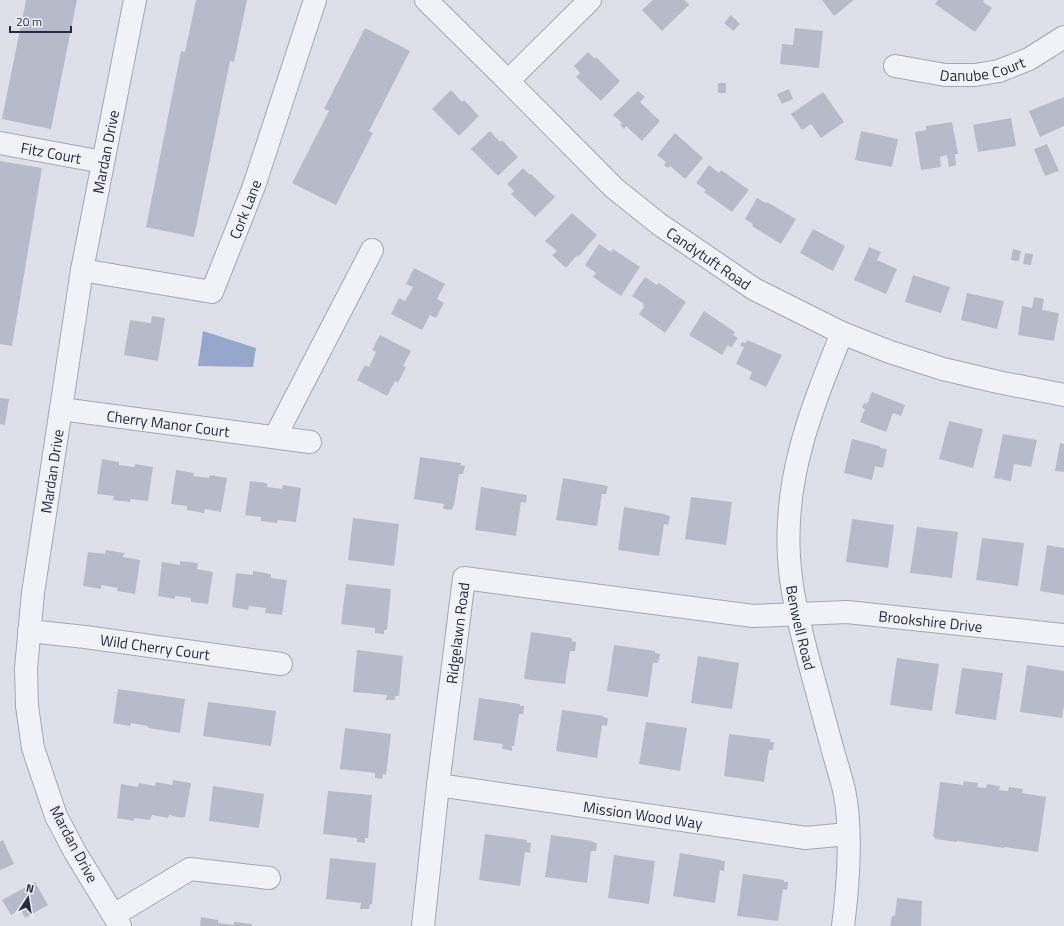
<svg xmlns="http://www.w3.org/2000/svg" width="1064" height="926" font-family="'Titillium Web',sans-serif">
	<rect width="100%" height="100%" fill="#dee0e9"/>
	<path fill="#95a8cc" d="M203,331L256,348L253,367L198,366Z"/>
	<path fill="#b7bbc9" d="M26,0H77L51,129L2,119Z
		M196,0H247L234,62L230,61L194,237L146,227L181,51L185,52Z
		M653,0H685L689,5L662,31L642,10Z
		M822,0H854L834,16Z
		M938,0H984L983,2L992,8L975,32L935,4Z
		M731,15L740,24L733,31L724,23Z
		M365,28L410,51L369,131L373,133L336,205L292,183L329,111L324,109Z
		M795,28L823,31L819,68L780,64L782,44L793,45Z
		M588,52L595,59L596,57L620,81L601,101L576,77L580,73L574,66Z
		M718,83H726V93H718Z
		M789,89L793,99L782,104L777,94Z
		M451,90L462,102L464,100L479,116L459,136L432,109Z
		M638,91L645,97L640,102L660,121L642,141L626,126L624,129L620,125L622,123L613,115Z
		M823,92L844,122L821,138L811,124L802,130L791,114Z
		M1064,97V126L1040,137L1029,111Z
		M1011,118L1016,146L978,152L973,125Z
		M952,122L958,154H955L956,165L949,167L947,155L940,157L941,167L921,170L915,132L926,130V126Z
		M490,131L500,142L502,140L518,157L498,176L471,149Z
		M861,131L898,139L892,167L855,160Z
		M675,133L703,158L685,179L670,166L668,168L664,165L666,162L657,155Z
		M1047,144L1059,171L1045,176L1034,149Z
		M0,161L42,168L12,346L0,344Z
		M709,165L719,173L721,170L749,190L732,212L704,192L706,190L696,183Z
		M523,168L530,175L531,174L555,197L535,217L511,194L514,191L507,184Z
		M757,198L766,203L767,202L796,219L781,244L752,226L753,224L745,219Z
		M572,213L597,235L578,257L577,255L566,268L552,255L557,251L545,241Z
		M813,229L845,246L833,271L800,253Z
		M599,244L611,252L613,249L640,267L621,296L593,277L596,273L585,265Z
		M869,247L881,252L877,260L897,269L886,294L854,280Z
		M1013,249L1021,251L1019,261L1011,260Z
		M1025,253L1033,254L1031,265L1023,264Z
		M414,268L445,284L437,299L444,303L436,318L430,315L422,330L391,314L399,298L405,301L413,287L406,284Z
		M913,275L950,287L941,313L905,302Z
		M645,277L657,285L659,283L686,302L665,333L639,314L644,307L642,306L644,304L632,296Z
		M967,293L1004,301L997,329L961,320Z
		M1034,297L1044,299L1042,310L1059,313L1054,341L1018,335L1022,306L1032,308Z
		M704,311L735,332L733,335L738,338L731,348L728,345L722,355L689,335Z
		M152,316L165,318L158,361L124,355L130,320L151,323Z
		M380,335L411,351L403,366L406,367L398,383L395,381L387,396L357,380L365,365L369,367L376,352L372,350Z
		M747,340L782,355L766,387L749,379L752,372L736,364L744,347L740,346L742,342L746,343Z
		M872,392L905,405L901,416L893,413L886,432L860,422L865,409L862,408L864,403L867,404Z
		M0,398L9,399L5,425L0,424Z
		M949,421L983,429L973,468L939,459Z
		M1003,434L1037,440L1031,467L1014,464L1011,481L994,478Z
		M852,439L880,446V448L887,449L883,468L875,466L872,480L844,473Z
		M1060,443L1064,444V472L1055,471Z
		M420,457L461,463V465L465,466L463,474H459L454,506H453L452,510L443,509L444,504L414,499Z
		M102,459L119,462V465L135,467V464L153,467L148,501L130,499V502L113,500L114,496L97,494Z
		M176,470L194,473L193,476L209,478L210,475L227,478L221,512L205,509L204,513L187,510V506L171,504Z
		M563,478L608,486L606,494H602L597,526L556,520Z
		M250,481L267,483V487L282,489L283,485L301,488L296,522L278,520L277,523L261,521V517L245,515Z
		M481,487L527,495L526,503L521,502L516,536L475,530Z
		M691,497L732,502L726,545L685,539Z
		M624,507L665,514V515L670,516L668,525L664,524L659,556L618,550Z
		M353,518L399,524L394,566L348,560Z
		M852,519L894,525L888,568L846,562Z
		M917,527L958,532L952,578L910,573Z
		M982,538L1024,543L1018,586L976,580Z
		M1047,545L1064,548V595L1040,591Z
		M106,550L124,553L123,557L140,560L135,594L117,591L118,588L101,585V589L83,586L88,552L105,554Z
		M180,561L198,563L197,569L213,572L208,604L191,602V598L175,596V599L158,596L162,562L180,565Z
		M253,571L271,574V578L287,580L282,615L265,613L266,608L249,606L248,610L232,607L236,573L253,575Z
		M346,584L391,589L387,630H384V634L375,633V628L341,624Z
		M531,632L572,638V641L576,642L575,651H570L565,684L524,679Z
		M614,645L655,651V653L660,654L658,663H653L648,697L607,691Z
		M357,650L403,656L399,696H395V700H386L387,695L353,692Z
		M698,656L739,663L732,709L691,703Z
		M897,658L939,664L932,711L890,705Z
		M1027,665L1064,671V706L1062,718L1020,712Z
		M962,668L1003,673L996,720L955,714Z
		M118,689L185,699L180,733L148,728V726L131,723L130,726L113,723Z
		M479,698L520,704V706H524L523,714H519L514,746H512V751L502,749L503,744L473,740Z
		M208,702L276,711L271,746L203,736Z
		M562,710L604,716L603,717L608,718L607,726L602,725L597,758L556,751Z
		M646,722L687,728L680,771L639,764Z
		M345,728L391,734L386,775L383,774L382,779L375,778V773L340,769Z
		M729,734L770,739V742H774L773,750H769L764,782L724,776Z
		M173,780L191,783L185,817H183L182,818L169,815L168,818L152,815L150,820L134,818V821L117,818L121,784L138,787L139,783L155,786L156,782L172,785Z
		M964,781L978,783L977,787L986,788L987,784L1000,786L999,790L1008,791L1009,787L1023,789L1022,793L1046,797L1038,852L1005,847L1004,848L957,841V842L935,839V837H933L940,782L963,785Z
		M213,786L264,794L259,828L209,821Z
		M328,791L372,795L368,838H365V843L357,842V838L323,834Z
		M485,834L527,840L526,842L531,843L530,853L525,852L520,886L479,880Z
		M551,835L593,841L592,842L597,843L596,851H591L587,883L545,877Z
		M3,840L14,864L0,870V842Z
		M680,853L721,860V861H725L724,871L720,870L715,903L673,896Z
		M614,855L655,861L649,904L608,898Z
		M330,858L376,863L372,904H370L369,909H360L361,903L326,899Z
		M743,874L784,880V882H788L787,890L783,889L778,921L737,916Z
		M35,882L48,905L25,918L21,910L11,915L2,900Z
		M897,898L922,901L921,926H890L892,916H895Z
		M201,917L218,920V923L234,925V922L252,924L251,926H200Z"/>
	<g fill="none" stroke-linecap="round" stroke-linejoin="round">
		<g stroke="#a3a6b3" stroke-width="24">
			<g id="minor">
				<path id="s1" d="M426,0L508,81L614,188L659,224L754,289L842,333L890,352L943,369L998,382L1064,395"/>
				<path id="s2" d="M895,66L945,75H975L999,71L1029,59L1064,37"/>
				<path d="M508,81L590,0"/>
				<path id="s3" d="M0,143L103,162"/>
				<path id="s4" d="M82,270L212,292L254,186L315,0"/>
				<path id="s5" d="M842,333C812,407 784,475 789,557C791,593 800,627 809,662C817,691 825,721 833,751C837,765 842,780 845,795C852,833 848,888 843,926"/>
				<path id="s6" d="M61,409L310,442"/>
				<path d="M275,437L372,250"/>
				<path id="s7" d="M29,631L85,637L281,664"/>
				<path id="s8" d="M438,785L806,838L848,834"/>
				<path d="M114,915L190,869L269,878"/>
				<path id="s9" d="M120,926L75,852L56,816L33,748L27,706L26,668L33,593L82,270L135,0"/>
				<path id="s10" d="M423,926L438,785L464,578L753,616L847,612L1064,635"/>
			</g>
		</g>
		<use href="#minor" stroke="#f1f2f7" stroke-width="22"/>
	</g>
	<g text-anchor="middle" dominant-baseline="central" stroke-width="4" stroke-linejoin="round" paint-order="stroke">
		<g font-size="15" fill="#262b41" stroke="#edeff6">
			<text stroke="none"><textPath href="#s2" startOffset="89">Danube Court</textPath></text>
			<text stroke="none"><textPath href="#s9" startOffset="802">Mardan Drive</textPath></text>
			<text stroke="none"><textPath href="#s3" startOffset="52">Fitz Court</textPath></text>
			<text stroke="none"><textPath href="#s4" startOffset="221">Cork Lane</textPath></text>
			<text stroke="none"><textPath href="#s1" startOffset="384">Candytuft Road</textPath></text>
			<text stroke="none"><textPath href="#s6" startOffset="108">Cherry Manor Court</textPath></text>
			<text stroke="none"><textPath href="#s9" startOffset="478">Mardan Drive</textPath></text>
			<text stroke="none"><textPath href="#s10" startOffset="820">Brookshire Drive</textPath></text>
			<text stroke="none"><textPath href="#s5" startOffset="304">Benwell Road</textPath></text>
			<text stroke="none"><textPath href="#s10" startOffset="295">Ridgelawn Road</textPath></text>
			<text stroke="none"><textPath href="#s7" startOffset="127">Wild Cherry Court</textPath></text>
			<text stroke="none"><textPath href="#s8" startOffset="207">Mission Wood Way</textPath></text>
			<text transform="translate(74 844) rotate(62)">Mardan Drive</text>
		</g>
	</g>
	<g transform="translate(28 898) rotate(12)" stroke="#edeff6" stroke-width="3" paint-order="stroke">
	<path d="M0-3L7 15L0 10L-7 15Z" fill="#262b41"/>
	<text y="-6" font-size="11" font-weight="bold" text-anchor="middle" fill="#262b41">N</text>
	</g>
	<path d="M10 26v6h61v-6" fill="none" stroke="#262b41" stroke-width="2"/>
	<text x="16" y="26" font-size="12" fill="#262b41" stroke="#edeff6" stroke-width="3" paint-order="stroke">20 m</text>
</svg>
